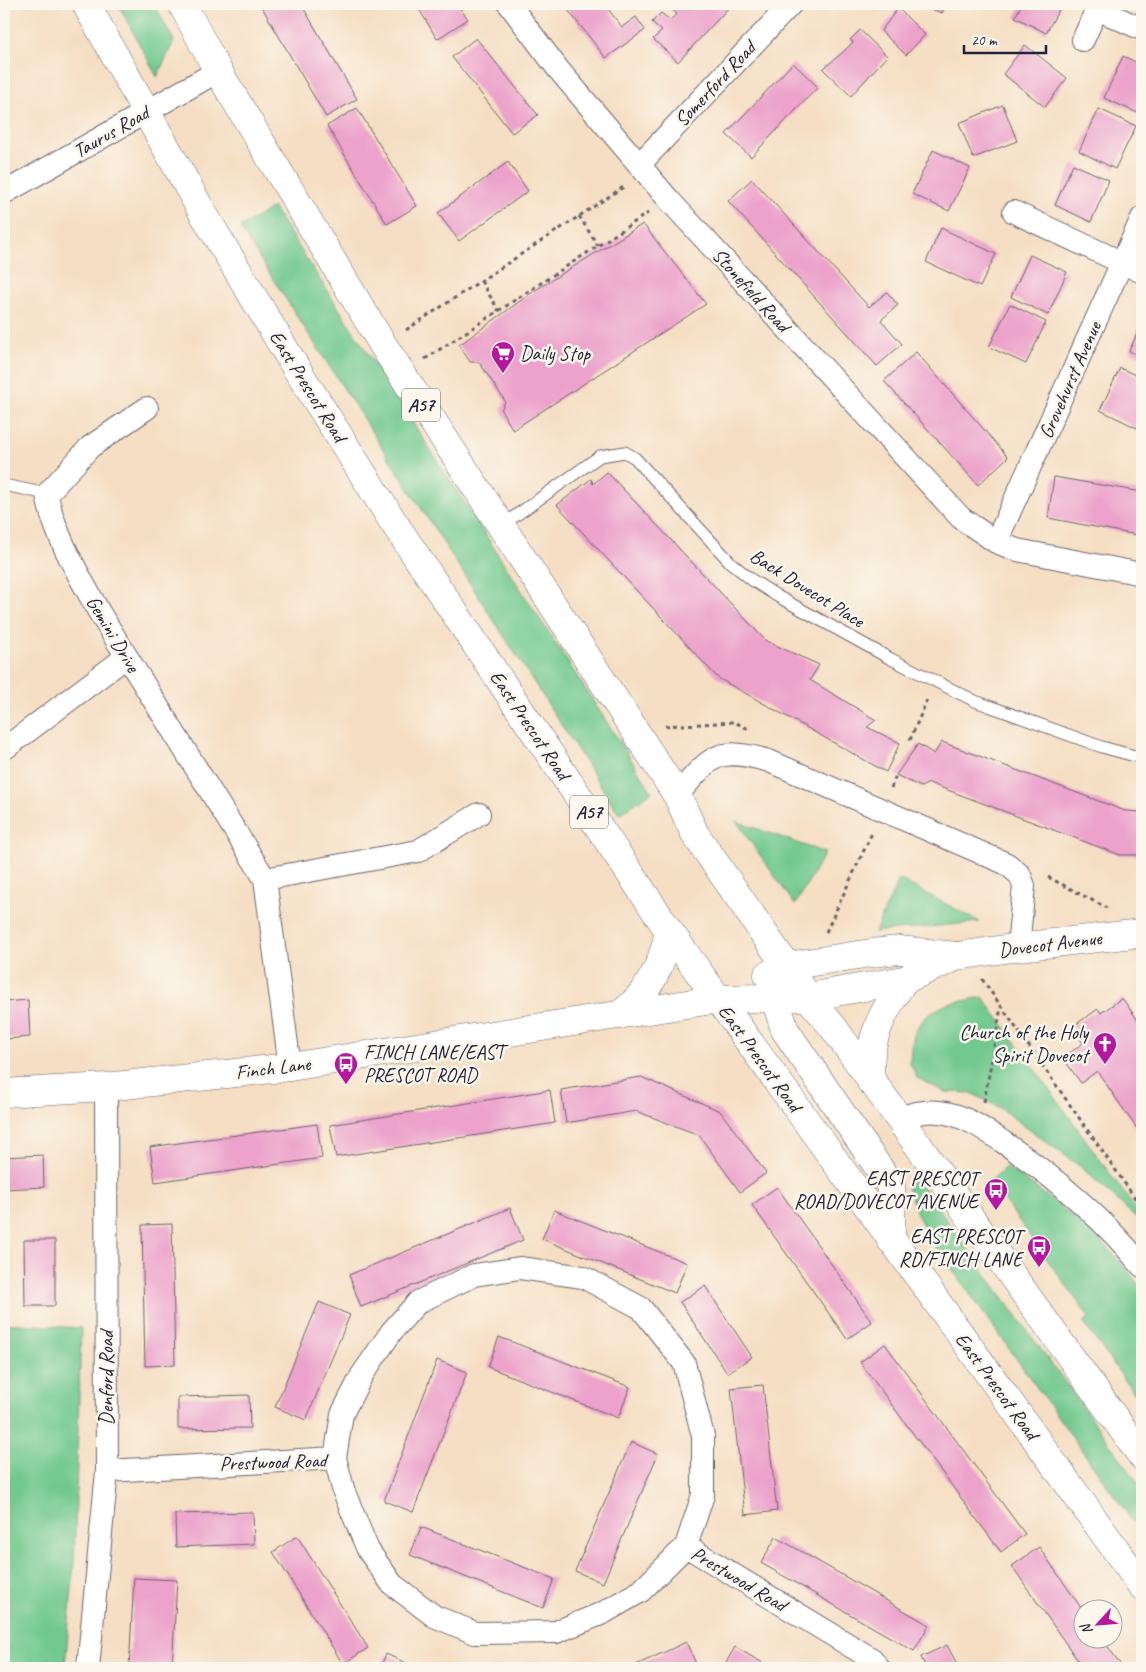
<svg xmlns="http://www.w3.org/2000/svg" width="1146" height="1672" font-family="Caveat,sans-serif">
	<rect width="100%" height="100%" fill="#fbf7ec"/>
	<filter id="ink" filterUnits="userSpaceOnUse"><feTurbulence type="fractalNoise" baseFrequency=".02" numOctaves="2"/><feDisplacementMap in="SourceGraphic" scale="10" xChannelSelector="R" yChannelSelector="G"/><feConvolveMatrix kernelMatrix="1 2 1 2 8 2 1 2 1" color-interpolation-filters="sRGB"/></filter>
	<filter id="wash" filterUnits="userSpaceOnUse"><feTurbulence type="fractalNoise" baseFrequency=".0096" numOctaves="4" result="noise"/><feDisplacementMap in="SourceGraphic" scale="20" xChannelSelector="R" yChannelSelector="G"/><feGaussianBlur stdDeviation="1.12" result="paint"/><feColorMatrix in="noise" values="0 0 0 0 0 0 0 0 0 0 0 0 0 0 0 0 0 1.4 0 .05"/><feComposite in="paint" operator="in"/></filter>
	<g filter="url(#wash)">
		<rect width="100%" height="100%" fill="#f5dec3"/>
		<path fill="#72c98f" stroke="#4a7665" d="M118,4H154L174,41L157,77Z
			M273,207L652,792L619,814L240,228Z
			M736,821L825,853L795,905Z
			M899,879L980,922L875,932Z
			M983,997L1142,1218V1223L1081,1167L997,1106L971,1093L945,1092L917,1078L910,1063L911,1047L916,1029L928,1014L947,1004Z
			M1006,1167C1055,1201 1109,1240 1142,1290V1404L1083,1322L1089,1317L990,1181Z
			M914,1175L1142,1488V1534L934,1244L918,1216L907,1187Z
			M4,1323L81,1328L74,1564L65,1668H4Z"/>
		<g id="blocks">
			<path fill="#eca2cb" d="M260,4H301L357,99L326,117Z
				M416,4H457L468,19L437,39Z
				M563,4H604L622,27L636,17L645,30L606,58Z
				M669,4L685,6L687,4H732L678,62L653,39L662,31L652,22L661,13L670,20L677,14L667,5Z
				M917,4H945L942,13Z
				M1022,4H1062L1046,33L1015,17Z
				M898,8L925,35L906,55L881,31Z
				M860,30L887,56L851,96L823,69L843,52L853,42L850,40Z
				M476,38L538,115L512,133L452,57Z
				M1025,45L1067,78L1045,107L1003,74Z
				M1123,56L1142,65V108L1140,114L1104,98Z
				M793,63L818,87L751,157L726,134Z
				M1003,105L1017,141L973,158L959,123Z
				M357,108L417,206L387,224L327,126Z
				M1099,109L1136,126L1115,169L1079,151Z
				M933,150L970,168L949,211L912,194Z
				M508,162L528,191L459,241L438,213Z
				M1073,164L1109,180L1091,222L1055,205Z
				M752,179L869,307L887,292L898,305L881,320L902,344L877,366L728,201Z
				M643,224L706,304L513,430L501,410L505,401L479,362H470L459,345L537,289Z
				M941,228L996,254L980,287L926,262Z
				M1030,255L1067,272L1048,315L1011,297Z
				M1010,304L1046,322L1026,364L989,347Z
				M1142,323V357L1129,351Z
				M916,352L1008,457L978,485L884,381Z
				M1120,368L1142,378V416L1137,428L1100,410Z
				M607,472L766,641L819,665L810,680L876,720L867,727L900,743L886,772L718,678L557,505L591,479L593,484Z
				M1054,477L1142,492V536L1048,518Z
				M942,742L1125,811L1142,812V855H1120L929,783L921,787L896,775L918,744L934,754Z
				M1122,998L1142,1026V1136L1097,1071L1081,1083L1063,1058L1083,1043L1072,1027L1098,1009L1101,1013Z
				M28,1000L30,1037L4,1039V1002Z
				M641,1077L720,1111L766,1173L740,1192L699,1135L636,1111L566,1123L561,1090Z
				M550,1090L555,1123L336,1157L330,1125Z
				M317,1124L322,1158L155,1182L150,1147Z
				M43,1155L44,1187L4,1189V1157Z
				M777,1187L872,1322L847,1339L752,1205Z
				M510,1208L523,1240L361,1307L349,1275Z
				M554,1210L687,1263L675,1293L542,1239Z
				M172,1224L175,1365L145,1366L142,1225Z
				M24,1240H55V1306H25Z
				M705,1286L752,1357L727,1373L680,1302Z
				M319,1302L350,1315L306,1420L275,1407Z
				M499,1337L630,1387L618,1418L488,1367Z
				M885,1344L1025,1534L1001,1552L860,1362Z
				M437,1360L467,1372L413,1512L384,1501Z
				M763,1385L777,1511L745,1515L731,1388Z
				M249,1395L250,1428L178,1429V1397Z
				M631,1442L658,1454L603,1583L575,1571Z
				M253,1512L254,1544L176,1547L175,1514Z
				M421,1527L554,1579L543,1608L410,1555Z
				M297,1536L368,1648L343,1664L273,1552Z
				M776,1537L929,1625L914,1651L761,1563Z
				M1039,1547L1084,1612V1640H1103L1123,1668H1084L1076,1658L1012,1566Z
				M134,1578L177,1580L172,1668H129Z
				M686,1642L698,1668H629L667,1651Z
				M947,1645L959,1668H926L921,1657Z
				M735,1647L754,1658L772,1668H723Z
				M386,1654L406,1663L419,1668H380Z"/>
		</g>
	</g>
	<g filter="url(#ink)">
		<use href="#blocks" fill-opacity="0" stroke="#6c646b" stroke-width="1"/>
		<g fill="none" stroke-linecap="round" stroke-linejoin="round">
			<g stroke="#6c646b" stroke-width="13">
				<path id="lane" d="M4,485L47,494
					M501,526L600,456L625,452L635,458L731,563L752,580L777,596L889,658L975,701L1102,747L1142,758"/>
			</g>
			<g stroke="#6c646b" stroke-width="24">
				<path id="street" d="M509,4L558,69L669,200L961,518L996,542L1017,550L1142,574
					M1083,40L1097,9L1142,29
					M639,165L791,4
					M4,193L218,71
					M1014,212L1142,272
					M147,408L90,447L47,494C53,533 80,577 99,612L265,879L290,1067
					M996,542L1142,218
					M4,749L126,657
					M677,795C712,756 715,746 769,761L1007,864L1020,875L1024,886L1018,947
					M265,879L418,851L479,814
					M898,1119C911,1114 924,1110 939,1112C963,1114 984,1129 1003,1142C1056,1178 1102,1217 1142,1266
					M335,1458L342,1414L362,1375L392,1331L418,1302L474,1275L520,1268L583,1277L641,1308L684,1363L703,1436V1495L686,1546
					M107,1471L335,1458L344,1492L368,1550L392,1584L434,1616L475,1633L556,1632L603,1613L641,1591L686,1546L872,1659L879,1668
					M88,1668L107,1471L106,1087"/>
			</g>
			<g stroke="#6c646b" stroke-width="29">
				<path id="secondary" d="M768,975L787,966L871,953L899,950L956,956
					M780,981L778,1008L785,1030L891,1186V1240
					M620,1015C649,993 662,966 669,931
					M871,1082C866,1041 883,1012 904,980
					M4,1093L106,1087L290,1067L718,999L808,997L904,980L958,956L1018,947L1142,933"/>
			</g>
			<g stroke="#6c646b" stroke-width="29">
				<path id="highway" d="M86,4L200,208L296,368L394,523L669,931L1142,1586
					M182,4L218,71L383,345L677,795L695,834L808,997L833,1027L1142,1456"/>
			</g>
			<path stroke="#6c646b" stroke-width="3" stroke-dasharray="4 4" stroke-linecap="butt" d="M579,216L598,246
				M481,281L499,311
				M406,330L625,186
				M425,359L648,213
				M665,726L734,722L749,729
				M910,740L927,700
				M891,788L896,775
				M1048,877L1107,908
				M826,932L872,833
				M982,979L1142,1208
				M984,1102L1001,1007"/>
			<use href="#lane" stroke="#fff" stroke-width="11"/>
			<use href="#street" stroke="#fff" stroke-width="22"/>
			<use href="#secondary" stroke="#fff" stroke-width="28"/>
			<use href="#highway" stroke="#fff" stroke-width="28"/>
		</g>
	</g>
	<defs>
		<g id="supermarket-pin" transform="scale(1.25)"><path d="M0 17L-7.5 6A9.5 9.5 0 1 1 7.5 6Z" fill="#b5179e" stroke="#fbf7ec"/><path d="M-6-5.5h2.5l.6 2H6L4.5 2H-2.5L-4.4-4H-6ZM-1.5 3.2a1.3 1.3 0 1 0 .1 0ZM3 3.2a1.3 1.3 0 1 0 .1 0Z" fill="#fff"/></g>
		<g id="church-pin" transform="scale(1.25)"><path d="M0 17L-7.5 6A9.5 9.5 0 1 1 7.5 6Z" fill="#b5179e" stroke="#fbf7ec"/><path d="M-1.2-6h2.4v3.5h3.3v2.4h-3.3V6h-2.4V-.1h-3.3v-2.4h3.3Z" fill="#fff"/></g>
		<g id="bus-pin" transform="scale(1.25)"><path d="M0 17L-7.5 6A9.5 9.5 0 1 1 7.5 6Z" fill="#b5179e" stroke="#fbf7ec"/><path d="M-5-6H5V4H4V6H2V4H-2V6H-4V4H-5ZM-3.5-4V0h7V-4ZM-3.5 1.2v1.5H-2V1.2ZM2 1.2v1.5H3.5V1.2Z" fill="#fff"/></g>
	</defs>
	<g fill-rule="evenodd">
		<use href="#supermarket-pin" x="503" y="353"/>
		<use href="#church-pin" x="1105" y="1044"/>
		<use href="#bus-pin" x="346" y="1064"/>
		<use href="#bus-pin" x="996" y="1190"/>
		<use href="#bus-pin" x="1039" y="1247"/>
	</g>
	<g text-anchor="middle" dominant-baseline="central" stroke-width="5" stroke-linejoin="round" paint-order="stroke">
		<g fill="#fbf7ec" stroke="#636270" stroke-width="1">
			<rect x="402" y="388.5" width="38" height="33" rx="4"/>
			<rect x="570" y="795.5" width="38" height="33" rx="4"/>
		</g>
		<g font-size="19" font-weight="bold" fill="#22223b">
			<text x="421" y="405">A57</text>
			<text x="589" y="812">A57</text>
		</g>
		<g font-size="20" fill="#22223b" stroke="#fbf7ec">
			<text transform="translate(715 84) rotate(-47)">Somerford Road</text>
			<text transform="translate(111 132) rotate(-30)">Taurus Road</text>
			<text transform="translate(751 290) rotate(48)">Stonefield Road</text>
			<text transform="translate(1070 380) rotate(-66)">Grovehurst Avenue</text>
			<text transform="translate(308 386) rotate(58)">East Prescot Road</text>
			<text transform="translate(807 588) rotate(32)">Back Dovecot Place</text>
			<text transform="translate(113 634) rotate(59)">Gemini Drive</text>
			<text transform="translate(530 725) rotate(56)">East Prescot Road</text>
			<text transform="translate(1050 944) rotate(-7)">Dovecot Avenue</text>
			<text transform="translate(760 1058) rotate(54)">East Prescot Road</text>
			<text transform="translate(273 1068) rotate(-7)">Finch Lane</text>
			<text transform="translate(106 1378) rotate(-90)">Denford Road</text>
			<text transform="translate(997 1386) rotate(54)">East Prescot Road</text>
			<text transform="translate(273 1462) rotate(-2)">Prestwood Road</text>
			<text transform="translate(739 1579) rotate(31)">Prestwood Road</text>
		</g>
		<g font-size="20" fill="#22223b" stroke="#fbf7ec" text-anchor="end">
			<text x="520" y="353" text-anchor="start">Daily Stop</text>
			<text x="1088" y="1032">Church of the Holy<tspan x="1088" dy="23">Spirit Dovecot</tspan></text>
			<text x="364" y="1052" text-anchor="start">FINCH LANE/EAST<tspan x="364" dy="23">PRESCOT ROAD</tspan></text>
			<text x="978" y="1178">EAST PRESCOT<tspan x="978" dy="23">ROAD/DOVECOT AVENUE</tspan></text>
			<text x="1022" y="1236">EAST PRESCOT<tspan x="1022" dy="23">RD/FINCH LANE</tspan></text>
		</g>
	</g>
	<rect width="1146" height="1672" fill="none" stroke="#fbf7ec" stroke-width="20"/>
	<g transform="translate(1098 1624) rotate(244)"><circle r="24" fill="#fbf7ec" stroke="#a4a2a5"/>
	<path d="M0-4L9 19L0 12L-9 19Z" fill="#b5179e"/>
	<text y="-8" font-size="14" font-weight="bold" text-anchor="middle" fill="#22223b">N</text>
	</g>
	<path d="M964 45v8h82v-8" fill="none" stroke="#22223b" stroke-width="2.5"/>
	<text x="971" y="45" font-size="15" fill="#22223b" stroke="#fbf7ec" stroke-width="4" paint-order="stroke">20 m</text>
</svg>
